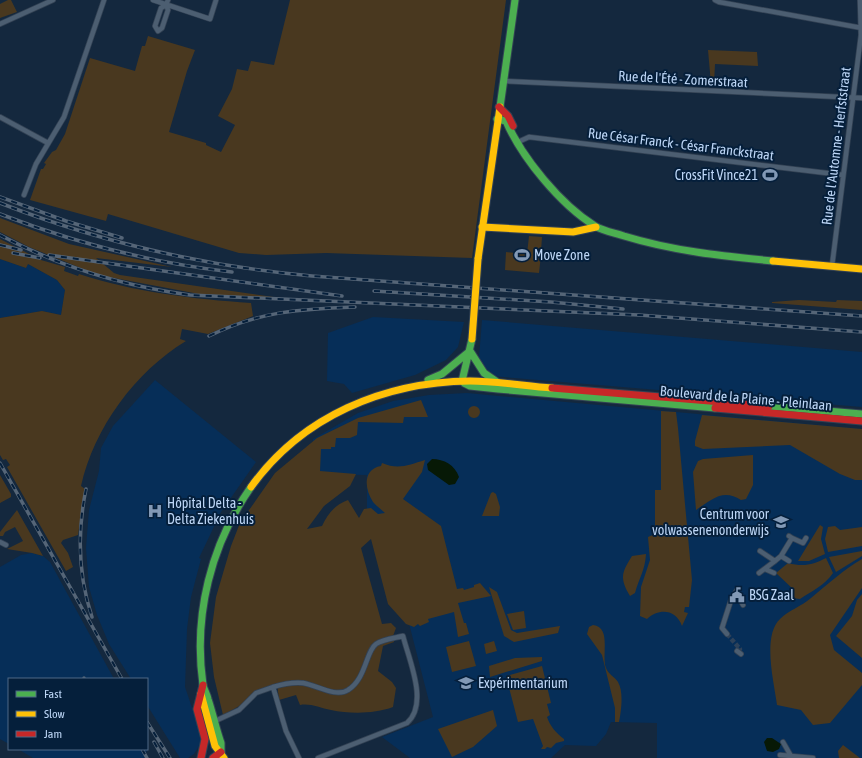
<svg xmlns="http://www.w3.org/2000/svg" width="862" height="758" font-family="'Asap Condensed',sans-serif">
	<rect width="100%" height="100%" fill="#14283e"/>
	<path fill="#062e58" d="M0,259L26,268L28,264L57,280L65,290L61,315L42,311L0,318Z
		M373,317L464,322L458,347L446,360L415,375L352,393L344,384L327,381L328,333Z
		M482,320L862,352V407L491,376L479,358Z
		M155,380L256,462L221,512L199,558L201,559L191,597L187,629L185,687L203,740L194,754L188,758H180L147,705V679H131L109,644L97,615L89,587L86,548L89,510L99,471L101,448L113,426Z
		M467,393L862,429V758H657V723L611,722L606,734L596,746L565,745L551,758H410L382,737L433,717L403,600L367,521V475L312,474L313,439L358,413L393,401L429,395Z
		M32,553L43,556L50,562L114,679H9V744L0,739V567L21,555Z
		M18,749H147L145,758H33Z"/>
	<path fill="#49381f" d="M8,0H11L17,12L0,18V4Z
		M290,0H506L472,258L326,253L266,255L239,253L108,214L106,221L30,200L41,169H43L46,164L44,163L52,152L56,150L65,134L90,58L135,71L142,46H145L148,36L195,50L187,71L169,132L206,143V145L221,152L235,125L218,116L232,89L237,69L248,71L251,61L274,65Z
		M708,50L757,52L758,66L715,64L714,84H711Z
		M0,218L69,244L172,267L96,258L114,273L120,275L281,298L199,294L98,275L29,247L0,232Z
		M529,236L542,237L541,251H538V254L541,255L539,273L505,270L506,252L527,254Z
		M0,239L41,260L65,267L64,271L78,276L79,274C134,292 193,299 251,303L253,316L208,334L182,329L180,339L186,341C135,372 94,428 81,486L85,489L78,535L63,540L61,543L68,553L73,567L66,571L7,467L10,465L6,459L3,460L0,455V318L42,311L61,315L65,290L57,280L28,264L26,268L0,259Z
		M799,300L836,302L837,300L862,301V310L772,303V302Z
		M421,400L428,417H404L403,423L358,422L357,435L350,438H336L335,447H331V449H321L320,471L356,474L350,486L324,506L307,529L322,526C328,513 335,505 348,500L359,518L364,509L371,508L378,514L385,513C381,509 376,506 373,502C364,488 363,469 381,466L382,463C398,470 409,465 425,460L422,472L403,499L441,526L457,589L463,588L464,590L474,587V585L480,583L491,596L458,603L464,623H466L469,634L458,637L454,612L428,619L429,622L420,626L418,624L414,627L406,624L388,604L371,539L361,548L382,624L391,623L396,628L393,636L394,642L383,646L378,671L392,682L396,688L393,707C374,714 350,714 331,710C320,708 310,703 300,705L296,695L279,700L277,683L255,691L243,704L223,715L214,677L210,643L216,597L231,546L240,523L275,473L317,438L358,418Z
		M468 412a6 6 0 1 1 12 0a6 6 0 1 1-12 0Z
		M661,411L676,412L678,428L692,580L689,607H685L684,612L688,613L682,626C676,609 659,608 647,619L640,616L641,587L650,560L648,537L655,534V490H661Z
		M702,415L862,429V480H855L840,474L790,445L703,449L695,446V441Z
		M753,455V485L746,499L741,500C723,488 711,500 696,510L693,472L698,461L703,459Z
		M0,475L11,494V497L0,503Z
		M493,492L496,494L500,507L499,516H482L491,493Z
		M17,510L43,556L32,553L7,549L23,541L15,527L5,532L3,536H0V532Z
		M820,525L823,527L821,539L825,554L809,561H798Z
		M835,526L840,530L862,527V546L828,552L825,539L828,527Z
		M862,551V556L836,572L829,557Z
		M646,554C645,571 639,578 635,593L630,596C619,578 622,572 632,556Z
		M826,558L833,573C825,585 812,591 800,599L791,598L792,593L794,590L776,573L788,563C803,567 813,565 826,558Z
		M862,559V588L830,635L834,650L862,673V685L830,723L813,725L801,710L777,705C774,682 762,636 780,619C789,610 802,606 811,598C828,584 843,570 862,559Z
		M489,587L497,592L511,630L517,633L560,626L558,633L514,642L504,636Z
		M862,594V658L836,636L852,616L857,600Z
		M524,611L526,628L513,630L507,614Z
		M593,625C612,627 601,656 606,668C608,674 615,677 618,682C624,692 621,712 619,722H615V708L602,655L587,634L589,627Z
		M469,641L476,666L452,672L446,647Z
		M494,641L497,651L486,654L484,644Z
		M542,657V661L490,677L489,666L515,658Z
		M542,666L551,703L547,704L550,715L547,717C550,726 556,733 564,739V741L556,743L551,748L547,747L545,749H541L543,746L533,719L518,722L506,676Z
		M493,710L497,726L473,747L452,757L438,729Z
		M843,745L860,758H839L838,751Z"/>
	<path fill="#071906" d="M432,459C444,459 455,465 459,477L455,484L449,485L428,470L427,464Z
		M767,738H772L781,744L779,749L773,752L767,751L764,742Z"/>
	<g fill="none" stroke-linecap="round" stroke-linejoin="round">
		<path stroke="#2d425a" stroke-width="4.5" stroke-dasharray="4.5 2" stroke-linecap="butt" d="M727,634L740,649L737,651"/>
		<g stroke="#334254" stroke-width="6">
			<path id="street" d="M153,0L210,19L216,0
				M715,0L719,2L862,28
				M166,5L161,8L155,26L158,31L162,28L168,10L166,5L168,0
				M0,24L53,0
				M504,81L862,98
				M0,117L48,143
				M518,142L529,137L843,175
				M24,195L36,164L64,117L104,0
				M832,266L861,35L860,0
				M789,536L792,538L781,556L789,561
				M792,538L803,543L806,538
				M0,542L6,545
				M760,551L775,561L781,556
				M765,569L774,573
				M759,573L775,561
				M739,597L743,605
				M731,600L741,596
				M727,634L722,628L731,600L737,590
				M737,651L741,654
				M213,722L239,710L256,693L273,687
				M783,742L791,756
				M780,755L813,758
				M299,758L286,731L273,687C283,684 293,682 303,683C316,685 336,698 348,690C366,679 366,651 376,644C383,639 395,638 403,636C409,660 429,704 407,723L318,758"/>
		</g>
		<g stroke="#334254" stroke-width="9">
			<path id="fast" d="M500,107L515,0
				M497,119L506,121C522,158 561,205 595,226C603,231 615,233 624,236C673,251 722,256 773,261
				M470,351L484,373L497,382
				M428,380L442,374L470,351
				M462,381L472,339
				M464,383L470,386L498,389L715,408
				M769,406L862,414
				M221,752V743C216,729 213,714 208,699C207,694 204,690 203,685C193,615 211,544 251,487"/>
		</g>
		<g stroke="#334254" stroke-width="9">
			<path id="slow" d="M482,227L573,232L596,227
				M478,259L500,107
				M773,261L862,269
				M251,487C302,416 384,382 470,381C497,381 525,386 552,388
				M201,694L215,746L224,758"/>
		</g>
		<g stroke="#334254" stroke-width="9">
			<path id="jam" d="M499,107L508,116L513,126
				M552,388L769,406
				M715,408L862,421
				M201,758L205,739L197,709L203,685
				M213,758L221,752"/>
		</g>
		<use href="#street" stroke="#4c5e71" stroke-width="4.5"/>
		<use href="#fast" stroke="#4caf50" stroke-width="7"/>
		<use href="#slow" stroke="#ffc107" stroke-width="7"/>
		<use href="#jam" stroke="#c62828" stroke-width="7"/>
		<g stroke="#556577" stroke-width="3.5">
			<path id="rail" d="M0,197L66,221L122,238
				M0,203C102,243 203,266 312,276L862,316
				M0,214C75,243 152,263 232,272
				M0,235C60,267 123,286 190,295L639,315L862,332
				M0,245L21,250
				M13,253L40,258
				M49,255L342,296
				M374,291L551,302L623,309
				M209,336C260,311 300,309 355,307
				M0,463L122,679
				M86,489C77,533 78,575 92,617
				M84,678V679
				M147,722L170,758
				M154,742L163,758
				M142,749L147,758"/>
		</g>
		<use href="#rail" stroke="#051f3b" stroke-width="2" stroke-dasharray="6" stroke-linecap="butt"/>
		<g stroke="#334254" stroke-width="9" stroke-linecap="butt">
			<path id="slow-bridge" d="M472,339L478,259"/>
		</g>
		<use href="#slow-bridge" stroke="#ffc107" stroke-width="7"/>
	</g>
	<defs>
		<g id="stadium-bare" transform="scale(1.2)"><path d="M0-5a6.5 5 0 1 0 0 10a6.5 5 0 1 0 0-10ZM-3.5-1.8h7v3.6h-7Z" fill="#8299b6" stroke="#051f3b" stroke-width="2.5" paint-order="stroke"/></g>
		<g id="hospital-bare" transform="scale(1.2)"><path d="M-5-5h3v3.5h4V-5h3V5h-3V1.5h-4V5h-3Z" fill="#8299b6" stroke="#051f3b" stroke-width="2.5" paint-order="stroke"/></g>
		<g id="university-bare" transform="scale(1.2)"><path d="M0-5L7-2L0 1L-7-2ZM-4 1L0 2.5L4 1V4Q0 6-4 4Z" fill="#8299b6" stroke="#051f3b" stroke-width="2.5" paint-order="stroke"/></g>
		<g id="civic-bare" transform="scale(1.2)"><path d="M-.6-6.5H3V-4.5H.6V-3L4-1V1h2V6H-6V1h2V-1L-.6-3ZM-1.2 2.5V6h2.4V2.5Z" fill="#8299b6" stroke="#051f3b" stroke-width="2.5" paint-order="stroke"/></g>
	</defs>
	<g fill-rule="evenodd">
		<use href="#stadium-bare" x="770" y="175"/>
		<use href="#stadium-bare" x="522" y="255"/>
		<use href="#hospital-bare" x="155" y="511"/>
		<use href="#university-bare" x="781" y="522"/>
		<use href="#civic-bare" x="737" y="595"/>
		<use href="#university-bare" x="466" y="683"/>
	</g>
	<g text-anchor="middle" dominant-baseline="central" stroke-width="4" stroke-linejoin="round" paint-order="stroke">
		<g font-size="14" fill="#bdd6f6" stroke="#051f3b">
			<text transform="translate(683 79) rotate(3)">Rue de l'Été - Zomerstraat</text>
			<text transform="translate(681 144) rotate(7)">Rue César Franck - César Franckstraat</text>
			<text transform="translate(836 146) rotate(-83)">Rue de l'Automne - Herfststraat</text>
			<text transform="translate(746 398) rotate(5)">Boulevard de la Plaine - Pleinlaan</text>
		</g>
		<g font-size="14" fill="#bdd6f6" stroke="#051f3b" text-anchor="start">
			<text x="758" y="175" text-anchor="end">CrossFit Vince21</text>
			<text x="534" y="255">Move Zone</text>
			<text x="167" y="503">Hôpital Delta -<tspan x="167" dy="16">Delta Ziekenhuis</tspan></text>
			<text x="769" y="514" text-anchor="end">Centrum voor<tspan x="769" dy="16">volwassenenonderwijs</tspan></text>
			<text x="749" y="595">BSG Zaal</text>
			<text x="478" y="683">Expérimentarium</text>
		</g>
	</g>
	<rect x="8" y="678" width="140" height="72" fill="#051f3b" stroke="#4f6886"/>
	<rect x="16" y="691" width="20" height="6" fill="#4caf50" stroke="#4f6886"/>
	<text x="44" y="698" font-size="12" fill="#bdd6f6">Fast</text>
	<rect x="16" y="711" width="20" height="6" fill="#ffc107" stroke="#4f6886"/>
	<text x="44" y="718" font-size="12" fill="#bdd6f6">Slow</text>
	<rect x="16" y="731" width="20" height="6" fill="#c62828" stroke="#4f6886"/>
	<text x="44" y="738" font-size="12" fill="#bdd6f6">Jam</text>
</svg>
